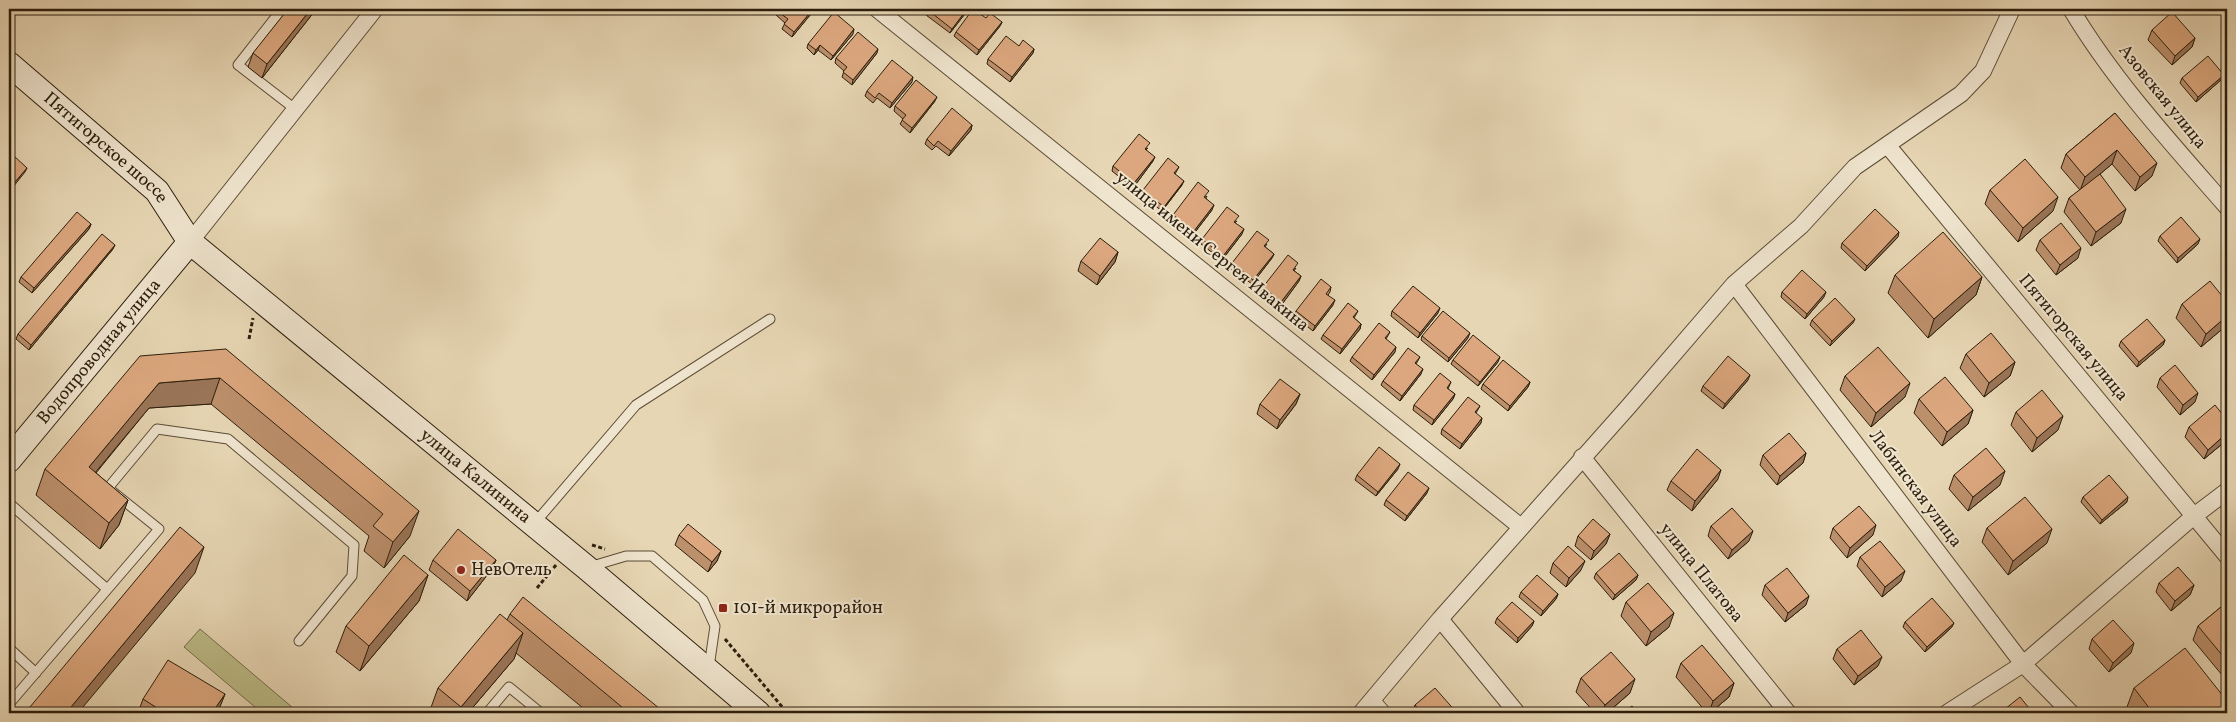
<svg xmlns="http://www.w3.org/2000/svg" width="2236" height="722" font-family="Vollkorn,serif">
	<rect width="100%" height="100%" fill="#e7d6b4"/>
	<filter id="stains"><feTurbulence type="fractalNoise" baseFrequency=".004" numOctaves="4"/><feColorMatrix values="0 0 0 0 .2 0 0 0 0 .09 0 0 0 0 .02 0 0 0 .5 -.17"/></filter>
	<radialGradient id="worn" r=".72"><stop offset=".6" stop-color="#630" stop-opacity="0"/><stop offset="1" stop-color="#630" stop-opacity=".3"/></radialGradient>
	<path fill="#bcbc88" stroke="#746d4a" d="M200,629L299,713H262L184,647Z"/>
	<g fill="none" stroke-linecap="round" stroke-linejoin="round">
		<g stroke="#5b4c36" stroke-width="11">
			<path id="lane" d="M282,9L238,65L295,109
				M9,503L107,589
				M534,524L636,405L770,319
				M589,567L626,556H652L703,600L715,626L709,667
				M9,648L36,673
				M1374,698L1387,713
				M9,704L159,529L108,488L157,429L228,439L354,545L352,576L299,641
				M487,713L509,687L541,713"/>
		</g>
		<g stroke="#5b4c36" stroke-width="18">
			<path id="street" d="M877,9L1521,527
				M2071,9C2114,81 2172,144 2227,207
				M1888,146L2227,556
				M190,242L375,9
				M1734,284L2023,664L2071,713
				M1582,457L1788,713
				M1440,619L1517,713
				M1361,713L1440,619L1629,406L1734,284L1801,226L1855,167L1961,94L1983,71L2012,9
				M1947,713L2023,664L2194,516L2227,491"/>
		</g>
		<g stroke="#2c1e0c" stroke-width="26">
			<g id="secondary">
				<path id="s1" d="M9,64L157,191L190,242L587,568L758,713"/>
				<path id="s2" d="M9,460L190,242"/>
			</g>
		</g>
		<path stroke="#2c1e0c" stroke-width="3" stroke-dasharray="4 2.5" stroke-linecap="butt" d="M249,339L253,318
			M592,545L605,549
			M537,588L556,565
			M725,639L784,709L780,713"/>
		<use href="#lane" stroke="#efe4ce" stroke-width="9"/>
		<use href="#street" stroke="#efe4ce" stroke-width="16"/>
		<use href="#secondary" stroke="#efe4ce" stroke-width="24"/>
	</g>
	<path fill="#bd906c" stroke="#2c1e0c" d="M767,9H775L772,13Z
		M779,9H815L792,37L782,29L785,23L776,15Z
		M928,10H968L950,33L926,15Z
		M314,12L262,78L248,67L253,53Z
		M986,18L1002,22L1000,26L977,55L954,36L956,32Z
		M2152,30L2195,38L2192,47L2172,65L2148,40Z
		M853,34L831,60L818,50L814,55L807,48L808,44Z
		M1019,46L1034,49L1033,53L1010,82L987,64L988,59Z
		M877,53L852,85L842,77L844,71L835,63L836,58Z
		M2182,78L2222,79L2196,102L2180,83Z
		M912,82L890,108L877,98L873,103L865,96L867,91Z
		M935,101L910,133L900,124L903,119L894,111L895,106Z
		M2115,113L2152,176L2135,191L2112,164L2100,174L2121,223L2091,246L2064,212L2069,198L2080,190L2061,168L2066,154Z
		M972,125L971,130L949,156L936,146L932,150L925,144L927,139Z
		M1148,148L1146,150L1153,161L1133,188L1112,171L1113,166Z
		M1179,167L1175,174L1182,185L1162,211L1141,195L1143,190Z
		M1990,190L2053,211L2018,242L1985,204Z
		M1207,196L1206,198L1212,210L1192,236L1171,219L1173,215Z
		M1237,221L1235,223L1242,234L1222,260L1201,244L1202,239Z
		M91,224L89,229L32,293L19,282L21,277Z
		M2160,236L2198,244L2177,263L2158,241Z
		M1898,237L1865,271L1841,248L1842,243Z
		M2040,240L2078,258L2056,275L2036,250Z
		M1267,244L1265,247L1274,254L1272,258L1252,284L1230,268L1232,263Z
		M113,249L29,350L16,339L18,334Z
		M1118,252L1115,262L1097,285L1078,271L1081,261Z
		M1296,268L1294,271L1301,276L1299,281L1280,307L1261,292L1263,287Z
		M1895,275L1982,277L1976,295L1928,338L1888,293Z
		M1331,287L1330,292L1328,295L1333,305L1313,331L1294,316L1296,311Z
		M1782,292L1824,297L1805,319L1781,297Z
		M2227,302V325L2201,347L2176,318L2182,304Z
		M1358,311L1354,318L1361,324L1360,329L1340,354L1321,339L1323,335Z
		M1392,311L1438,313L1418,338L1391,316Z
		M1812,320L1853,323L1830,346L1810,325Z
		M1390,332L1386,339L1395,352L1372,380L1350,361L1352,357Z
		M1422,336L1468,338L1448,362L1421,340Z
		M2165,340L2163,345L2137,367L2119,346L2121,341Z
		M226,349L410,536L384,568L364,551L369,536L211,404L149,408L96,473L128,500L119,525L100,549L36,495L45,469Z
		M1966,354L2015,362L2010,376L1984,397L1960,368Z
		M1420,357L1416,364L1421,374L1400,401L1381,385L1383,381Z
		M1453,360L1498,362L1478,386L1451,364Z
		M1845,376L1905,397L1871,427L1840,390Z
		M2160,378L2195,402L2180,415L2157,387Z
		M1748,380L1723,409L1701,391L1703,386Z
		M1451,382L1448,389L1455,394L1453,399L1432,425L1413,410L1414,405Z
		M1530,382L1528,387L1508,411L1481,389L1483,384Z
		M1300,394L1296,404L1277,429L1257,414L1260,404Z
		M1919,399L1973,410L1968,424L1942,446L1914,413Z
		M1480,406L1476,413L1481,423L1460,449L1441,434L1442,429Z
		M2016,412L2058,430L2032,452L2011,425Z
		M2227,420V440L2204,459L2185,437L2189,427Z
		M1806,453L1803,463L1777,485L1760,465L1763,455Z
		M1398,469L1376,496L1355,480L1357,475Z
		M1954,475L2000,485L1968,511L1949,489Z
		M1718,479L1692,511L1667,490L1671,481Z
		M1427,493L1405,521L1384,505L1386,500Z
		M2083,497L2127,502L2100,524L2081,502Z
		M1711,526L1749,541L1728,559L1708,536Z
		M1833,528L1873,535L1847,558L1830,538Z
		M1987,528L2047,543L2008,575L1982,542Z
		M1610,534L1606,544L1591,560L1575,546L1578,536Z
		M679,535L721,551L717,561L708,572L675,545Z
		M1860,557L1901,581L1882,597L1857,566Z
		M433,560H496L492,569L467,601L429,570Z
		M1553,563L1581,570L1566,587L1550,573Z
		M1596,573L1638,575L1636,580L1613,600L1594,578Z
		M428,575L419,601L360,671L336,652L346,626Z
		M2159,583L2194,585L2190,595L2171,611L2156,592Z
		M1765,585L1806,605L1785,622L1762,595Z
		M1521,592L1558,594L1556,599L1541,616L1519,597Z
		M1626,602L1669,627L1646,646L1621,616Z
		M2227,602V681L2193,640L2198,626Z
		M510,614L665,713H589L516,653L514,659L468,713H429L438,688L507,620Z
		M1497,618L1534,621L1532,626L1517,643L1495,623Z
		M1905,622L1952,627L1925,652L1903,627Z
		M2092,639L2131,653L2109,672L2089,649Z
		M1837,649L1878,666L1854,685L1833,659Z
		M1681,663L1734,683L1729,697L1710,713H1707L1676,677Z
		M1581,678L1630,693L1607,713H1595L1576,692Z
		M2134,688L2227,701V704L2224,713H2132L2127,707Z
		M225,694L217,713H138L143,699Z
		M1415,705L1457,713H1412Z"/>
	<path fill="#9a7558" stroke="#2c1e0c" d="M311,9H315L314,12L262,78L267,64Z
		M813,9H815L792,37L794,32Z
		M967,9H968V10L950,33L952,29Z
		M1002,22L1000,26L977,55L979,50Z
		M854,29L853,34L831,60L833,56Z
		M2195,38L2192,47L2172,65L2175,56Z
		M820,45L818,50L814,55L816,50Z
		M878,49L877,53L852,85L853,80Z
		M1034,49L1033,53L1010,82L1012,77Z
		M2224,75L2222,79L2196,102L2198,97Z
		M913,77L912,82L890,108L892,103Z
		M937,97L935,101L910,133L912,128Z
		M972,125L971,130L949,156L951,151Z
		M2117,150L2112,164L2080,191L2085,177Z
		M1155,157L1153,161L1133,188L1134,183Z
		M2157,163L2152,176L2135,191L2140,177Z
		M27,168L25,172L9,192V189Z
		M1184,181L1182,185L1162,211L1164,207Z
		M2058,197L2053,211L2018,242L2023,228Z
		M1214,205L1212,210L1192,236L1194,231Z
		M2126,209L2121,223L2091,246L2096,232Z
		M91,224L89,229L32,293L34,288Z
		M1244,229L1242,234L1222,260L1223,256Z
		M1899,232L1898,237L1865,271L1867,266Z
		M2200,239L2198,244L2177,263L2178,258Z
		M115,245L113,249L29,350L31,345Z
		M2081,248L2078,258L2056,275L2060,265Z
		M1118,252L1115,262L1097,285L1100,276Z
		M1274,254L1272,258L1252,284L1253,280Z
		M1301,276L1299,281L1280,307L1281,302Z
		M1982,277L1976,295L1928,338L1934,319Z
		M1826,292L1824,297L1805,319L1807,314Z
		M1335,300L1333,305L1313,331L1315,326Z
		M1440,308L1438,313L1418,338L1420,333Z
		M2227,316V325L2201,347L2206,334Z
		M1855,319L1853,323L1830,346L1832,341Z
		M1361,324L1360,329L1340,354L1342,349Z
		M1470,333L1468,338L1448,362L1449,358Z
		M2165,340L2163,345L2137,367L2139,362Z
		M1396,347L1395,352L1372,380L1374,375Z
		M1500,357L1498,362L1478,386L1480,382Z
		M2015,362L2010,376L1984,397L1989,383Z
		M1423,369L1421,374L1400,401L1402,396Z
		M1750,375L1748,380L1723,409L1725,404Z
		M220,378L211,404L149,408L79,492L89,467L159,383Z
		M1530,382L1528,387L1508,411L1510,406Z
		M1910,383L1905,397L1871,427L1876,413Z
		M2198,393L2195,402L2180,415L2183,405Z
		M1300,394L1296,404L1277,429L1280,420Z
		M1455,394L1453,399L1432,425L1434,420Z
		M1973,410L1968,424L1942,446L1947,432Z
		M2063,416L2058,430L2032,452L2037,438Z
		M1482,418L1481,423L1460,449L1462,444Z
		M2227,433V440L2204,459L2208,450Z
		M1806,453L1803,463L1777,485L1780,476Z
		M1400,464L1398,469L1376,496L1378,492Z
		M1721,470L1718,479L1692,511L1695,501Z
		M2005,471L2000,485L1968,511L1973,497Z
		M1429,488L1427,493L1405,521L1407,516Z
		M2128,497L2127,502L2100,524L2102,520Z
		M128,500L119,525L100,549L109,523Z
		M419,511L410,536L384,568L393,542Z
		M1876,525L1873,535L1847,558L1850,548Z
		M2052,529L2047,543L2008,575L2013,561Z
		M1753,531L1749,541L1728,559L1732,550Z
		M1610,534L1606,544L1591,560L1594,551Z
		M204,547L195,573L78,713H66Z
		M721,551L717,561L708,572L712,562Z
		M496,560L492,569L467,601L470,591Z
		M1585,561L1581,570L1566,587L1569,578Z
		M1905,571L1901,581L1882,597L1885,587Z
		M428,575L419,601L360,671L369,646Z
		M1638,575L1636,580L1613,600L1615,595Z
		M2194,585L2190,595L2171,611L2175,601Z
		M1558,594L1556,599L1541,616L1543,611Z
		M1809,596L1806,605L1785,622L1788,613Z
		M1674,613L1669,627L1646,646L1651,632Z
		M1534,621L1532,626L1517,643L1518,638Z
		M1954,623L1952,627L1925,652L1927,647Z
		M523,633L514,659L468,713H458L461,707Z
		M2134,643L2131,653L2109,672L2113,663Z
		M1882,657L1878,666L1854,685L1858,676Z
		M1635,679L1630,693L1607,713H1602L1605,705Z
		M1734,683L1729,697L1710,713H1709L1713,701Z
		M225,694L218,712L217,713H212Z
		M2227,703L2224,713H2214Z"/>
	<path fill="#dca77e" stroke="#2c1e0c" d="M288,9H311L267,64L253,53Z
		M779,9H813L794,32L784,24L788,19L777,11Z
		M929,9H967L952,29L928,10Z
		M973,9L986,18L990,13L1002,22L979,50L956,32Z
		M834,12L854,29L833,56L820,45L816,50L808,44Z
		M2172,12L2195,38L2175,56L2152,30Z
		M858,32L878,49L853,80L843,72L847,67L836,58Z
		M1006,36L1019,46L1023,40L1034,49L1012,77L988,59Z
		M2208,56L2224,75L2198,97L2182,78Z
		M892,60L913,77L892,103L879,93L875,98L867,91Z
		M916,80L937,97L912,128L902,120L906,115L895,106Z
		M952,108L972,125L951,151L938,141L934,146L927,139Z
		M2115,113L2157,163L2140,177L2117,150L2085,177L2066,154Z
		M1139,134L1150,143L1145,149L1155,157L1134,183L1113,166Z
		M14,156L27,168L9,189V162Z
		M1168,158L1179,167L1174,173L1184,181L1164,207L1143,190Z
		M2025,159L2058,197L2023,228L1990,190Z
		M2100,174L2126,209L2096,232L2069,198Z
		M1198,182L1209,191L1204,197L1214,205L1194,231L1173,215Z
		M1227,207L1239,216L1234,222L1244,229L1223,256L1202,239Z
		M1875,209L1899,232L1867,266L1842,243Z
		M77,212L91,224L34,288L21,277Z
		M2181,217L2200,239L2178,258L2160,236Z
		M2061,223L2081,248L2060,265L2040,240Z
		M1257,231L1269,240L1264,246L1274,254L1253,280L1232,263Z
		M1943,232L1982,277L1934,319L1895,275Z
		M102,234L115,245L31,345L18,334Z
		M1100,238L1118,252L1100,276L1081,261Z
		M1288,255L1298,263L1293,270L1301,276L1281,302L1263,287Z
		M1802,270L1826,292L1807,314L1782,292Z
		M1321,279L1331,287L1326,294L1335,300L1315,326L1296,311Z
		M2210,281L2227,302V316L2206,334L2182,304Z
		M1413,286L1440,308L1420,333L1392,311Z
		M1835,298L1855,319L1832,341L1812,320Z
		M1348,303L1358,311L1353,317L1361,324L1342,349L1323,335Z
		M1443,311L1470,333L1449,358L1422,336Z
		M2147,319L2165,340L2139,362L2121,341Z
		M1379,323L1390,332L1385,338L1396,347L1374,375L1352,357Z
		M1991,333L2015,362L1989,383L1966,354Z
		M1473,335L1500,357L1480,382L1453,360Z
		M1878,347L1910,383L1876,413L1845,376Z
		M1408,348L1420,357L1415,363L1423,369L1402,396L1383,381Z
		M226,349L419,511L393,542L373,526L383,514L220,378L159,383L89,467L128,500L109,523L45,469L140,356Z
		M1728,356L1750,375L1725,404L1703,386Z
		M1503,360L1530,382L1510,406L1483,384Z
		M2175,365L2198,393L2183,405L2160,378Z
		M1440,373L1451,382L1447,388L1455,394L1434,420L1414,405Z
		M1945,377L1973,410L1947,432L1919,399Z
		M1280,379L1300,394L1280,420L1260,404Z
		M2042,390L2063,416L2037,438L2016,412Z
		M1468,397L1480,406L1475,412L1482,418L1462,444L1442,429Z
		M2215,405L2227,420V433L2208,450L2189,427Z
		M1789,433L1806,453L1780,476L1763,455Z
		M1379,447L1400,464L1378,492L1357,475Z
		M1986,448L2005,471L1973,497L1954,475Z
		M1697,449L1721,470L1695,501L1671,481Z
		M1408,472L1429,488L1407,516L1386,500Z
		M2109,475L2128,497L2102,520L2083,497Z
		M2025,497L2052,529L2013,561L1987,528Z
		M1859,506L1876,525L1850,548L1833,528Z
		M1732,508L1753,531L1732,550L1711,526Z
		M1593,519L1610,534L1594,551L1578,536Z
		M688,524L721,551L712,562L679,535Z
		M180,527L204,547L66,713H25Z
		M458,529L496,560L470,591L433,560Z
		M1880,541L1905,571L1885,587L1860,557Z
		M1568,546L1585,561L1569,578L1553,563Z
		M1619,553L1638,575L1615,595L1596,573Z
		M404,555L428,575L369,646L346,626Z
		M2178,567L2194,585L2175,601L2159,583Z
		M1787,568L1809,596L1788,613L1765,585Z
		M1537,575L1558,594L1543,611L1521,592Z
		M1648,583L1674,613L1651,632L1626,602Z
		M523,597L665,713H629L510,614Z
		M1932,598L1954,623L1927,647L1905,622Z
		M1512,602L1534,621L1518,638L1497,618Z
		M2227,602V661L2198,626Z
		M500,614L523,633L461,707L438,688Z
		M2113,620L2134,643L2113,663L2092,639Z
		M1861,630L1882,657L1858,676L1837,649Z
		M1702,645L1734,683L1713,701L1681,663Z
		M2185,648L2227,701V703L2214,713H2153L2134,688Z
		M1611,652L1635,679L1605,705L1581,678Z
		M168,660L225,694L212,713H165L143,699Z
		M1435,688L1457,713H1422L1415,705Z
		M2020,697L2033,713H2000Z
		M1632,706L1638,713H1623Z"/>
	<g fill="#8f2418" stroke="#efe4ce" stroke-width="2">
		<circle cx="461" cy="570" r="5"/>
		<rect x="718" y="603" width="10" height="10" rx="2.5"/>
	</g>
	<g text-anchor="middle" dominant-baseline="central" stroke-width="4" stroke-linejoin="round" paint-order="stroke">
		<g font-size="18" fill="#2c1e0c" stroke="#efe4ce">
			<text transform="translate(2162 97) rotate(51)">Азовская улица</text>
			<text stroke="none"><textPath href="#s1" startOffset="128">Пятигорское шоссе</textPath></text>
			<text transform="translate(1212 252) rotate(39)">улица имени Сергея Ивакина</text>
			<text transform="translate(2073 338) rotate(50)">Пятигорская улица</text>
			<text stroke="none"><textPath href="#s2" startOffset="141">Водопроводная улица</textPath></text>
			<text stroke="none"><textPath href="#s1" startOffset="625">улица Калинина</textPath></text>
			<text transform="translate(1915 489) rotate(53)">Лабинская улица</text>
			<text transform="translate(1701 573) rotate(51)">улица Платова</text>
		</g>
		<g font-size="18" fill="#2c1e0c" stroke="#efe4ce" text-anchor="start">
			<text x="471" y="570">НевОтель</text>
			<text x="733" y="608">101-й микрорайон</text>
		</g>
	</g>
	<rect width="2236" height="722" fill="none" stroke="#e7d6b4" stroke-width="30"/>
	<rect x="10" y="10" width="2216" height="702" fill="none" stroke="#2c1e0c" stroke-width="2.5"/>
	<rect x="15" y="15" width="2206" height="692" fill="none" stroke="#2c1e0c"/>
	<rect width="100%" height="100%" filter="url(#stains)"/>
	<rect width="100%" height="100%" fill="url(#worn)"/>
</svg>
